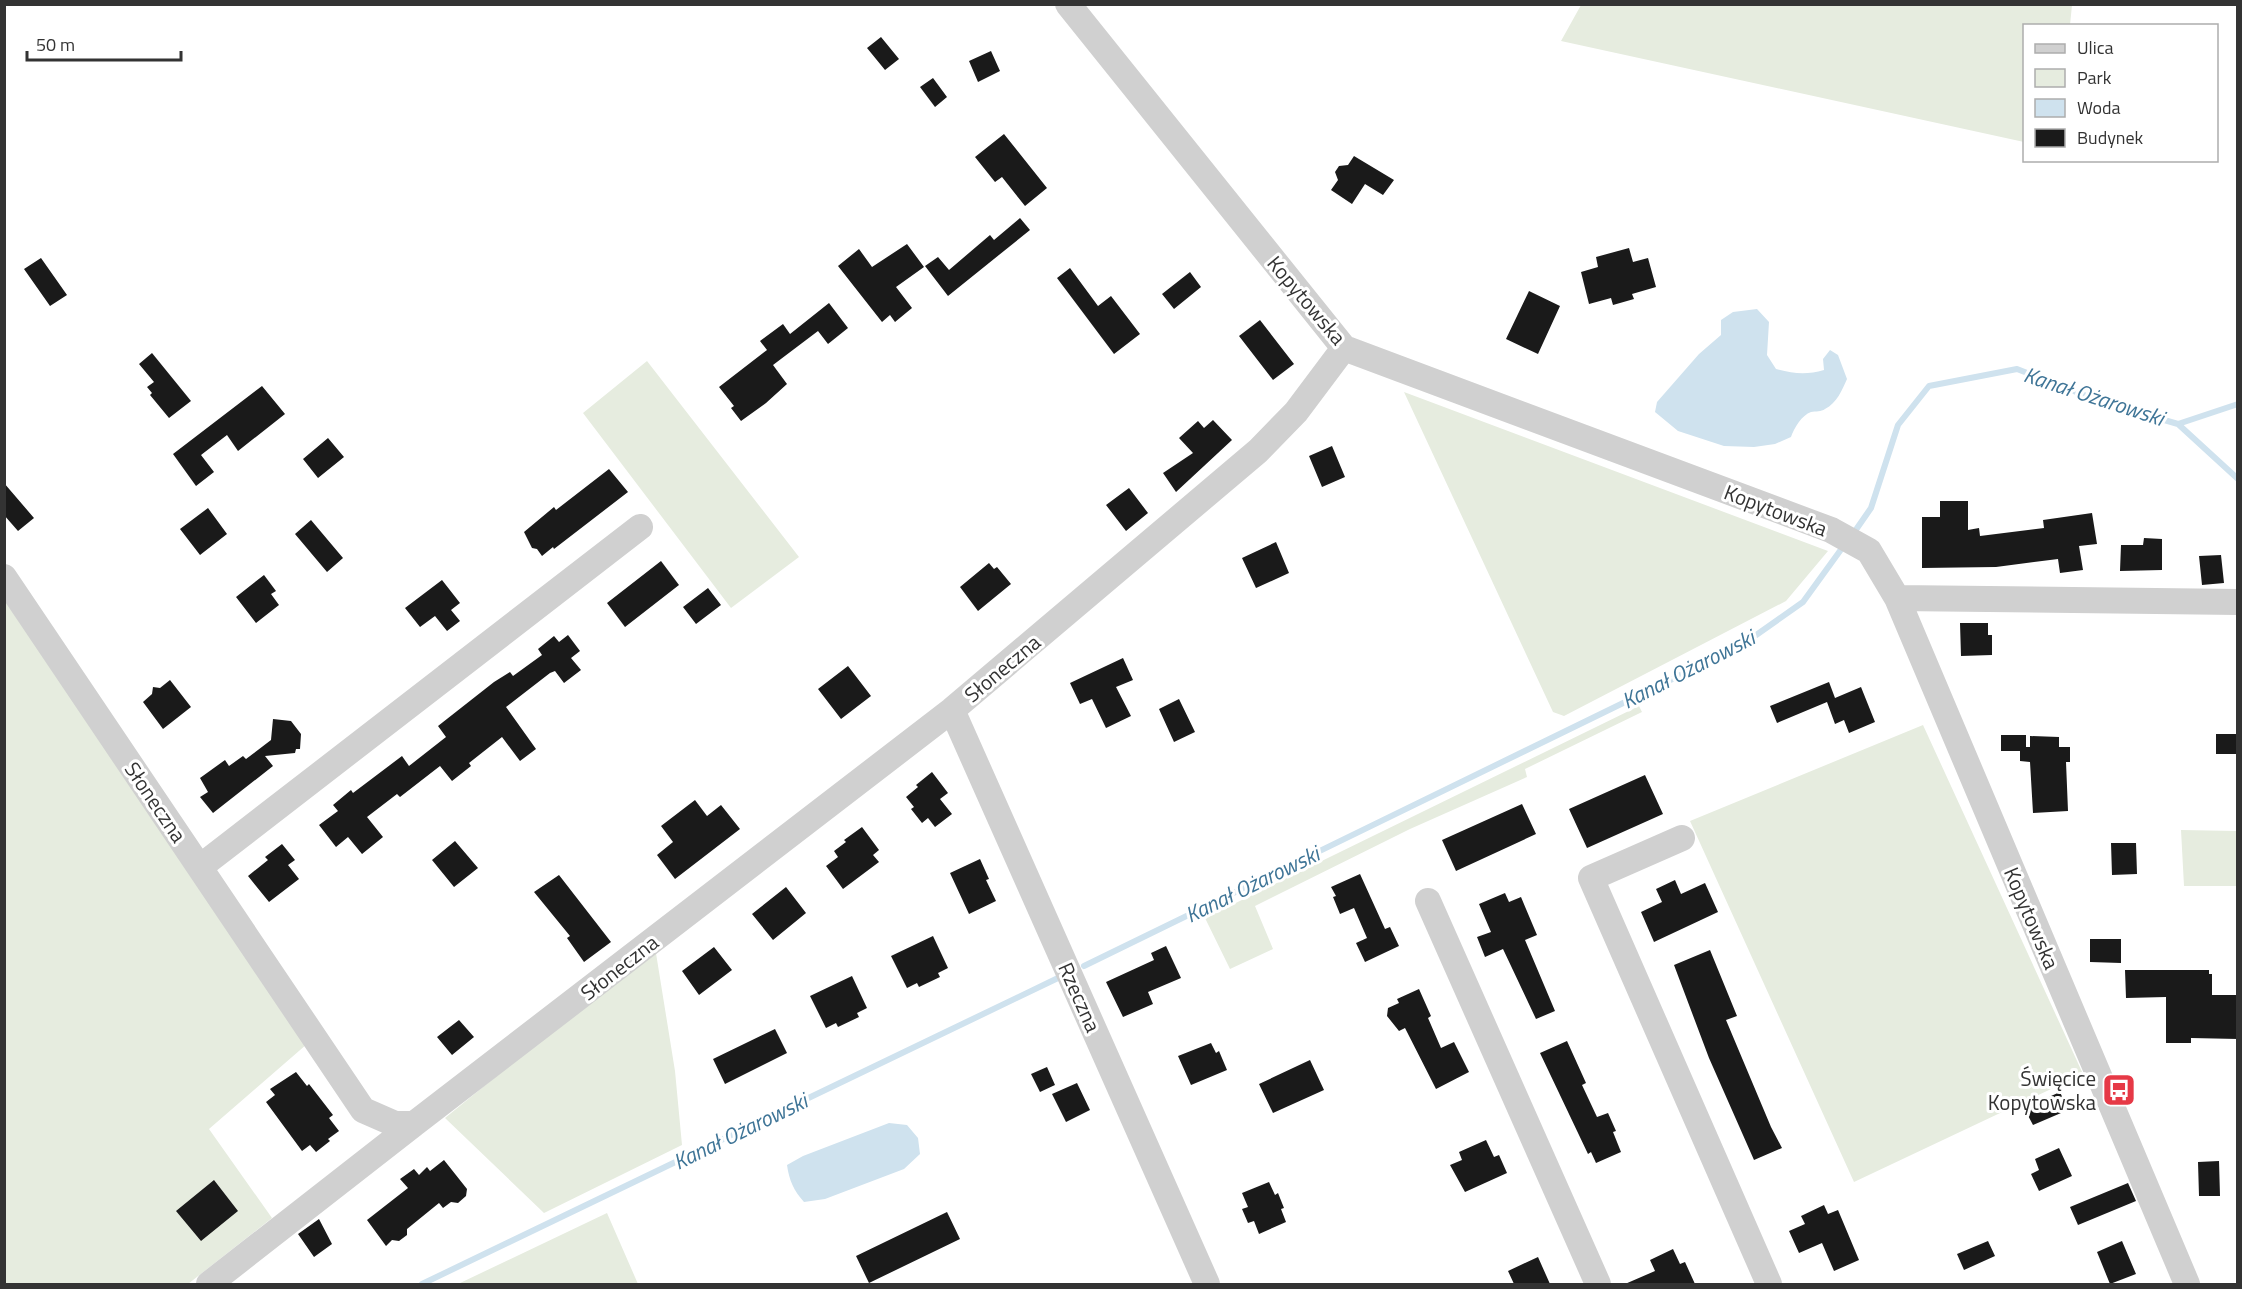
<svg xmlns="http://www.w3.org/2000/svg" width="2242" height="1289" font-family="'Titillium Web',sans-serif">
	<rect width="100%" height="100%" fill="#fff"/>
	<path fill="#e6ecdf" d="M1581,5V4L2072,5L2070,25L2024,26V142L1561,41Z
		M647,361L799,557L731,608L583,413Z
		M1404,392L1828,551L1786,601L1564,716L1553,712Z
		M4,593L307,1044L209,1129L272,1218L188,1284H5Z
		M1639,706L1642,712L1525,769L1527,777L1410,829L1255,906L1273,949L1230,969L1205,918Z
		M1923,725L2083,1074L1854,1182L1690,821Z
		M2181,830L2237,831V886H2184Z
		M655,947L675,1071L682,1145L544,1213L445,1118Z
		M607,1213L638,1284H458Z"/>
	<path fill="#cfe2ee" d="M1757,309L1769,322L1767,355L1776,369C1794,374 1807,375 1824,370L1823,359L1830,350L1838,355L1847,379C1842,390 1837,403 1825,409C1821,412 1816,411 1811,412C1802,415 1794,428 1791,437L1775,444L1754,447L1724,446L1678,431L1655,412L1657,402L1699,354L1721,335V320L1733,312Z
		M889,1123L907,1125L918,1138L920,1154L904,1169L825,1199L804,1202C794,1191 789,1180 787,1165L803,1156Z"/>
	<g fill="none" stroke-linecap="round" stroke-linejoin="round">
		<path stroke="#cfe2ee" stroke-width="6" d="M2178,424L2238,479
			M1853,534L1871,508L1898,425L1929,386L2017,369L2102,402L2178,424L2238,404
			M1084,966L1742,645L1803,602L1845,544
			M422,1284L1058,978"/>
	</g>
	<path fill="#1a1a1a" d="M881,37L899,59L885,70L867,48Z
		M991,51L1000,71L978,82L969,61Z
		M933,78L947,97L935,107L920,87Z
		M1004,134L1047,188L1025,206L1002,177L995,182L975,157Z
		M1354,156L1394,180L1383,195L1365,184L1352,204L1331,190L1338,180L1335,172L1339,166L1348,165Z
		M1020,218L1030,230L948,296L925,266L938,257L949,270L990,235L994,240Z
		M907,244L924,267L896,287L912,308L895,322L890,315L882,322L838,266L859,249L872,267Z
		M1629,248L1633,262L1648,258L1656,287L1632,294L1634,299L1613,305L1611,298L1589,304L1581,272L1598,267L1596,257Z
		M41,258L67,295L50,306L24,269Z
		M1070,268L1098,306L1111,296L1140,334L1114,354L1057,278Z
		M1190,272L1201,287L1174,309L1162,294Z
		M1529,291L1560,306L1538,354L1506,339Z
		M829,303L848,328L828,344L818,331L773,365L787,384L766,403L741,421L731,408L734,406L719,387L767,350L760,341L783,324L790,334Z
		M1260,320L1294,364L1273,380L1239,336Z
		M152,353L191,401L169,418L150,395L152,393L147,387L154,382L139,364Z
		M262,386L285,414L238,451L227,435L201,455L214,472L196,486L173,454Z
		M1213,420L1232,440L1176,492L1163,473L1193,453L1179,438L1198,421L1204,428Z
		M328,438L344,457L318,478L303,459Z
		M1332,446L1345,477L1322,487L1309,456Z
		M609,469L628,492L554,549L553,547L542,556L537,549L532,548L524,532L554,507L556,510Z
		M4,483L34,518L18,531L4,515Z
		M1129,488L1148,513L1126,531L1106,505Z
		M1940,501H1968V530L1979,528L1980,536L2044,528L2043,520L2092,513L2097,544L2079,546L2083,570L2060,573L2058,559L1996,567L1922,568V517H1940Z
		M208,508L227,534L200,555L180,529Z
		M311,520L343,558L327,572L295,534Z
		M2144,538L2162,539V570L2120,571L2121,545H2143Z
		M1276,542L1289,573L1256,588L1242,558Z
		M2221,555L2224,583L2202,585L2199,556Z
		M661,561L679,585L625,627L607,603Z
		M989,563L994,569L997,567L1011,584L978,611L960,587Z
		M264,575L276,591L271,594L279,605L256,623L236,597Z
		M442,580L460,603L451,610L460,621L447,631L435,616L420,627L405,608Z
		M708,588L721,605L696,624L683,607Z
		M1960,623H1988V635H1992V655L1961,656Z
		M568,635L580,651L571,658L581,670L564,683L555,671L550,673L506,707L536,749L520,761L502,737L469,763L471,766L452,781L440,766L400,797L397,794L367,817L383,837L362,854L348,837L336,847L319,825L338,811L333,805L351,790L353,793L402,756L409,766L446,737L438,726L494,682L510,672L513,676L542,655L538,649L554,636L559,642Z
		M1123,658L1133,680L1116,687L1131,716L1106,728L1092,699L1080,704L1070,683Z
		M848,666L871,696L841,719L818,689Z
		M170,680L191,707L163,729L143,702L152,694L153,687L160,688Z
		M1829,682L1835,698L1861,687L1875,722L1849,733L1844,720L1835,724L1827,702L1777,723L1770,706Z
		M1179,699L1195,732L1174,742L1159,709Z
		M273,719L291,721L301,734L300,749H296L295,753L265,756L273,766L213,813L200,797L208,792L200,778L225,760L229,766L243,756L246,759L271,740Z
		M2216,734H2238V754H2216Z
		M2001,735H2026V747H2030V736L2059,737V747H2070V762H2066L2068,811L2033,813L2030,762L2020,761V751H2001Z
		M932,772L948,793L940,799L952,814L935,827L928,818L922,823L911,809L914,807L906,797L918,787L916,785Z
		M1645,775L1663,814L1587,848L1569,809Z
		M695,800L707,816L721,805L740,829L675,879L657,855L673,842L661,826Z
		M1522,804L1536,834L1456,871L1442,840Z
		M862,827L879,850L873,855L879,862L843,889L826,866L838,857L834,851L846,842L844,840Z
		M455,841L478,868L454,887L432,860Z
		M2111,843H2136L2137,874L2112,875Z
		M282,844L295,860L288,865L299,879L269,902L248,876L268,860L265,857Z
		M980,859L989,879L986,880L996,901L969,914L950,873Z
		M1360,874L1385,929L1390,927L1399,946L1365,962L1356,943L1367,938L1354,908L1340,914L1333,897L1336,896L1331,887Z
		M559,875L611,942L584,962L567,938L570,936L534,892Z
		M1675,880L1681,894L1705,883L1718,912L1654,942L1641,912L1662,902L1656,889Z
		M786,887L806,913L773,940L752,914Z
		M1505,893L1509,902L1521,897L1537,935L1525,940L1555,1011L1536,1019L1503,949L1485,957L1477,937L1491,932L1479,904Z
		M933,936L948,968L938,973L940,977L919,987L917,983L907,988L891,956Z
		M2090,939H2121V963L2090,962Z
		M1166,946L1181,978L1148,992L1153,1004L1123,1017L1106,982L1154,960L1151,953Z
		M714,947L732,970L699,995L682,971Z
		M1710,950L1737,1016L1726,1020L1771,1127L1782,1148L1754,1160L1709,1058L1674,965Z
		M2125,970H2209V974H2212V995H2238V1039L2191,1038V1043H2166V997L2126,998Z
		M852,976L867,1008L857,1013L859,1017L838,1027L836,1023L826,1028L810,996Z
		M1419,989L1431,1016L1428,1018L1441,1048L1454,1042L1469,1072L1436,1089L1405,1028L1399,1031L1387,1016L1388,1008L1399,1003L1397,999Z
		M459,1020L474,1037L452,1055L437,1037Z
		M775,1029L787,1053L725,1084L713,1059Z
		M1567,1041L1586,1083L1582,1085L1597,1117L1608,1113L1616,1131L1613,1132L1621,1152L1596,1163L1591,1152L1588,1154L1540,1053Z
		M1211,1043L1216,1053L1219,1051L1227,1070L1191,1085L1178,1056Z
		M1310,1060L1324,1090L1273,1113L1259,1084Z
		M1047,1067L1055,1085L1040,1092L1031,1074Z
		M296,1072L307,1086L309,1084L333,1115L329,1118L339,1131L328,1139L330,1141L316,1152L310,1145L302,1151L266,1102L275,1095L270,1089Z
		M1077,1083L1090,1110L1066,1122L1052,1094Z
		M2060,1092L2068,1110L2033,1125L2024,1108Z
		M1486,1140L1494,1157L1499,1155L1507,1173L1465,1192L1450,1165L1462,1160L1459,1152Z
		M2059,1148L2072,1176L2039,1191L2031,1174L2039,1170L2035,1159Z
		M444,1160L467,1189L466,1196L458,1203L451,1202L443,1208L439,1203L407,1229V1235L399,1241L392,1240L386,1246L367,1220L408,1188L400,1179L414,1169L419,1175L427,1167L430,1171Z
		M2219,1161L2220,1196H2199L2198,1162Z
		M214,1180L238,1211L201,1241L176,1211Z
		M1269,1182L1275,1195L1278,1193L1284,1208L1281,1209L1286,1222L1259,1234L1254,1221L1248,1223L1242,1209L1248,1207L1242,1193Z
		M2128,1183L2136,1201L2078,1225L2070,1207Z
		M1824,1205L1828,1214L1838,1210L1859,1260L1834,1271L1822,1243L1799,1253L1789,1231L1805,1224L1801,1216Z
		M947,1212L960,1239L869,1283L856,1256Z
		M319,1219L332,1244L314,1257L298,1234Z
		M1988,1241L1995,1256L1964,1270L1957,1254Z
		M2122,1241L2136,1274L2110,1284L2097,1252Z
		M1673,1249L1680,1264L1685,1262L1695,1284H1625L1655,1271L1650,1260Z
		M1538,1257L1550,1284H1514L1508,1271Z"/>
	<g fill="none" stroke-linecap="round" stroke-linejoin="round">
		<path stroke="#d0d0d0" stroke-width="26" d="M1068,4L1344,348L1831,530L1869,551L1897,598L2187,1284
			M4,577L363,1110L395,1124H414L952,710L1258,451L1296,412L1344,348
			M1897,598L2238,602
			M952,710L1207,1284
			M1682,838L1591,878L1769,1284
			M200,867L640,527
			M1428,901L1598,1284
			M209,1284L414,1124"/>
	</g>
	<defs>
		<g id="bus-square" transform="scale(1.725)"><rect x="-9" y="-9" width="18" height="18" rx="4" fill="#e63946" stroke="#fff"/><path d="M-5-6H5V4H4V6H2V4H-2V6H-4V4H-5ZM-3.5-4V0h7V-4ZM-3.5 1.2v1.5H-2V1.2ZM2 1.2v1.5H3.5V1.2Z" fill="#fff"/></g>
	</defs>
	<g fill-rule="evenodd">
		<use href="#bus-square" x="2119" y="1090"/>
	</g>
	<g text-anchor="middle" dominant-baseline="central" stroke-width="6" stroke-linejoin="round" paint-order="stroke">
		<g font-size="21" fill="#333" stroke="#fff">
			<text transform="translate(1307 300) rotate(50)">Kopytowska</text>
			<text transform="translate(1776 510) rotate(21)">Kopytowska</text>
			<text transform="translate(1002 668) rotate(-40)">Słoneczna</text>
			<text transform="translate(156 802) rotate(56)">Słoneczna</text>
			<text transform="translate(2032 918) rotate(67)">Kopytowska</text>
			<text transform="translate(619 967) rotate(-38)">Słoneczna</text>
			<text transform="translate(1080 997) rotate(66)">Rzeczna</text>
		</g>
		<g font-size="21" fill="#333" stroke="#fff" text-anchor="end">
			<text x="2096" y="1078">Święcice<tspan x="2096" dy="24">Kopytowska</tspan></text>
		</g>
		<g font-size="22" font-style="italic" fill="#3f7597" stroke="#fff">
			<text transform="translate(2094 396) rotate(18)">Kanał Ożarowski</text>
			<text transform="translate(1688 669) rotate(-27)">Kanał Ożarowski</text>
			<text transform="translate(1252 884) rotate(-26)">Kanał Ożarowski</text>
			<text transform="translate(740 1131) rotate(-26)">Kanał Ożarowski</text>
		</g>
	</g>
	<rect width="2242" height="1289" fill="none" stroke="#333333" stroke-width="12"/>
	<rect x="2023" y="24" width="195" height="138" fill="#ffffff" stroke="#adadad" stroke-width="1.5"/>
	<rect x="2035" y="44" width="30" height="9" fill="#d0d0d0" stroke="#adadad" stroke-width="1.5"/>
	<text x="2077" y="54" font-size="18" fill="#333333">Ulica</text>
	<rect x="2035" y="69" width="30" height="18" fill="#e6ecdf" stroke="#adadad" stroke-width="1.5"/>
	<text x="2077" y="84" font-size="18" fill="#333333">Park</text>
	<rect x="2035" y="99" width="30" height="18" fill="#cfe2ee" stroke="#adadad" stroke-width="1.5"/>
	<text x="2077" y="114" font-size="18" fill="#333333">Woda</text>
	<rect x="2035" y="129" width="30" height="18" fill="#1a1a1a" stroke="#adadad" stroke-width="1.5"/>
	<text x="2077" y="144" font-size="18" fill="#333333">Budynek</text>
	<path d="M27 51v9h154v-9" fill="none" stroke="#333333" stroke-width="3"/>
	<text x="36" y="51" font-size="18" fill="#333333" stroke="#ffffff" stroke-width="4.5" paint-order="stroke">50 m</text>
</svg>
